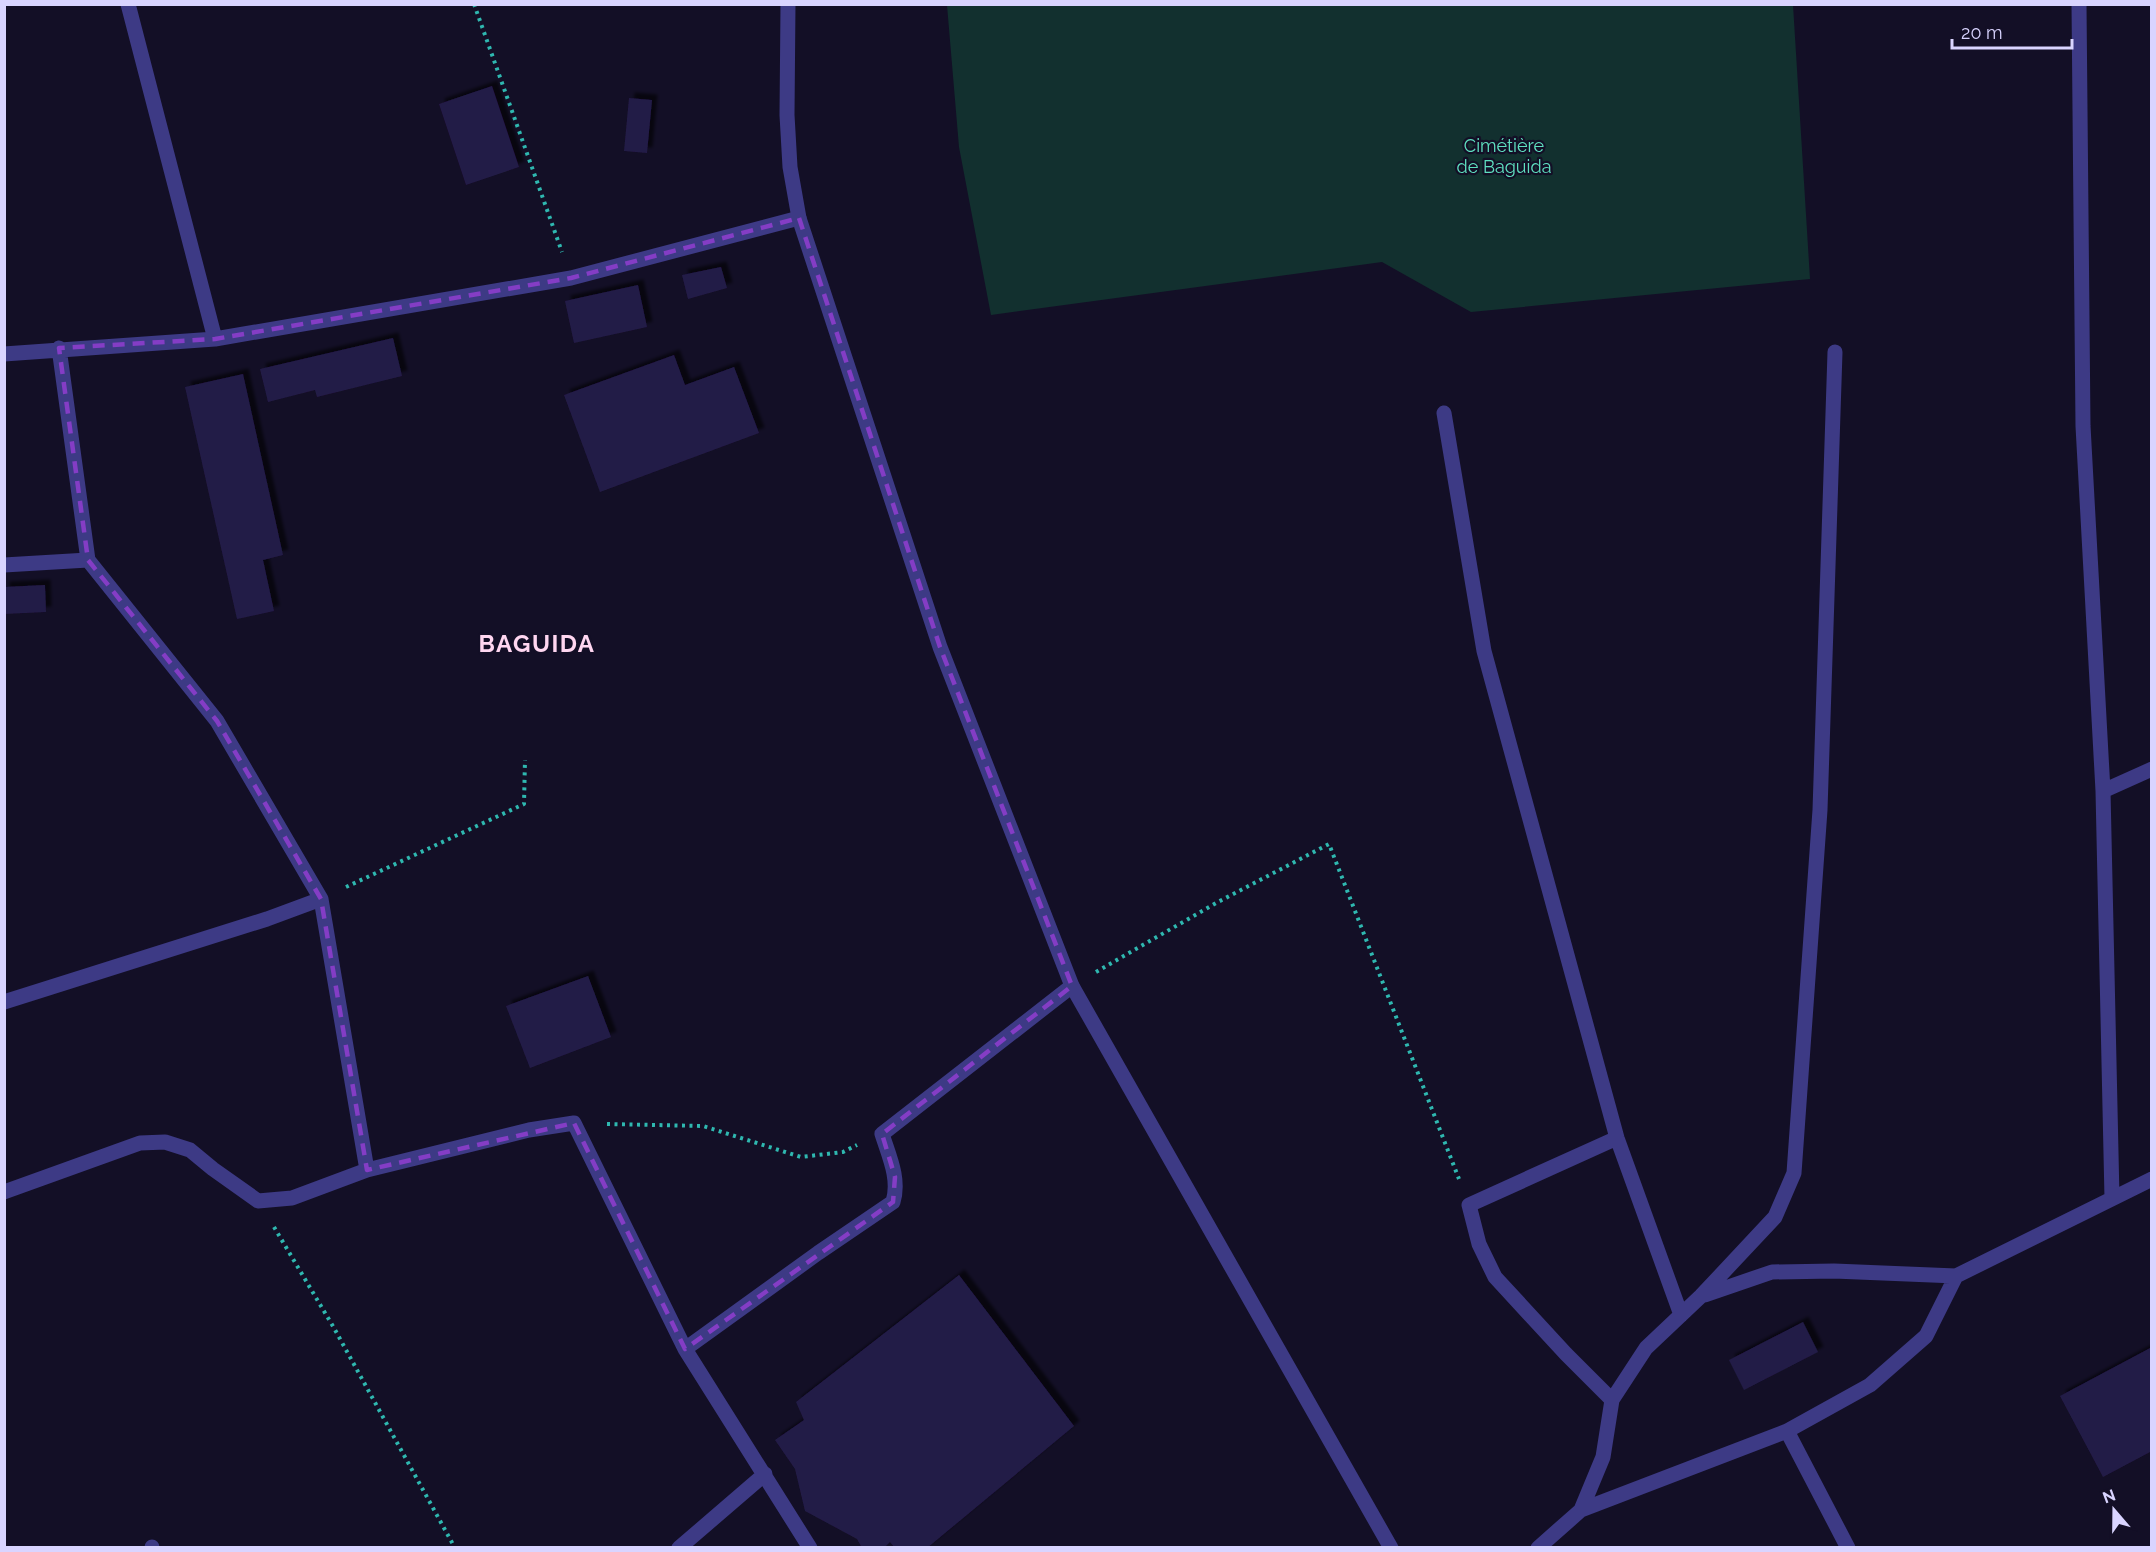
<svg xmlns="http://www.w3.org/2000/svg" width="2156" height="1552" font-family="Raleway,sans-serif">
	<defs>
		<filter id="shadow"><feDropShadow dx="5.5" dy="-5.5" stdDeviation="1.5" flood-color="#0009"/></filter>
	</defs>
	<rect width="100%" height="100%" fill="#130f26"/>
	<path fill="#12302f" d="M947,5H1793L1810,279L1471,312L1382,262L991,315L959,147Z"/>
	<path fill="#241b47" filter="url(#shadow)" d="M492,86L519,167L466,185L439,104Z
		M629,98L652,100L647,153L624,151Z
		M721,267L727,288L688,299L682,275Z
		M638,285L647,327L574,343L565,301Z
		M393,338L402,376L317,397L315,390L268,402L260,369Z
		M674,355L685,385L734,367L759,433L600,492L564,395Z
		M243,374L283,555L263,560L274,611L237,619L185,387Z
		M45,585L46,612L4,614V587Z
		M588,976L611,1037L530,1068L506,1006Z
		M959,1275L1074,1426L927,1548H895L890,1542L884,1548H862L857,1539L805,1511L795,1469L775,1440L804,1420L796,1402Z
		M1803,1322L1818,1352L1744,1390L1729,1360Z
		M2152,1347V1451L2103,1477L2060,1396Z"/>
	<g fill="none" stroke-linecap="round" stroke-linejoin="round">
		<path stroke="#2fb8b0" stroke-width="4" stroke-dasharray="3 4.5" stroke-linecap="butt" d="M474,4L562,252
			M346,887L524,804L525,760
			M1096,972L1216,903L1329,844L1459,1179
			M607,1124L703,1126L801,1157L843,1152L857,1145
			M274,1227L334,1328L455,1548"/>
		<path stroke="#3d3a85" stroke-width="15" d="M128,4L215,339
			M2079,4L2083,426L2103,791L2112,1198
			M59,348L88,560L217,721L321,899L367,1170
			M4,354L215,339L571,278L799,218
			M1444,413L1484,651L1617,1138L1681,1315
			M4,565L88,560
			M2103,791L2152,769
			M4,1002L267,919L321,899
			M4,1192L140,1143L165,1142L190,1150L213,1169L258,1201L292,1198L367,1170L529,1130L574,1123L685,1349L810,1548
			M1705,1295L1772,1272L1834,1271L1956,1276L2152,1179
			M685,1349L818,1253L893,1202C900,1179 889,1156 882,1134L1072,986
			M1612,1400L1566,1354L1495,1277L1479,1244L1469,1205L1617,1138
			M1787,1431L1848,1548
			M1581,1510L1603,1457L1612,1400L1646,1348L1701,1296L1775,1217L1794,1173L1820,810L1835,352
			M152,1547V1548
			M679,1548L765,1474
			M1538,1548L1581,1510L1787,1431L1870,1385L1926,1336L1956,1276"/>
		<path stroke="#3d3a85" stroke-width="15" d="M788,4L787,115L790,167L799,218L940,647L1072,986L1391,1548"/>
	</g>
	<path fill="none" stroke="#843dc5" stroke-width="4.5" stroke-dasharray="12 8" stroke-linejoin="round" d="M799,218L940,647L1072,986L882,1134L895,1177L893,1202L685,1349L574,1123L367,1170L321,899L217,721L88,560L59,348L215,339L571,278Z"/>
	<g text-anchor="middle" dominant-baseline="central" stroke-width="4.5" stroke-linejoin="round" paint-order="stroke">
		<g font-size="18" fill="#5fe0c0" stroke="#130f26">
			<text x="1504" y="145">Cimétière<tspan x="1504" dy="21">de Baguida</tspan></text>
		</g>
		<g font-size="24" font-weight="bold" letter-spacing="1.5" fill="#ffd6f0" stroke="#130f26">
			<text x="537" y="643">BAGUIDA</text>
		</g>
	</g>
	<rect width="2156" height="1552" fill="none" stroke="#d9d4ff" stroke-width="12"/>
	<g transform="translate(2114 1510) rotate(340)" stroke="#130f26" stroke-width="4.5" paint-order="stroke">
	<path d="M0-4.5L10 22L0 15L-10 22Z" fill="#d9d4ff"/>
	<text y="-9" font-size="16" font-weight="bold" text-anchor="middle" fill="#d9d4ff">N</text>
	</g>
	<path d="M1952 39v9h120v-9" fill="none" stroke="#d9d4ff" stroke-width="3"/>
	<text x="1961" y="39" font-size="18" fill="#d9d4ff" stroke="#130f26" stroke-width="4.5" paint-order="stroke">20 m</text>
</svg>
